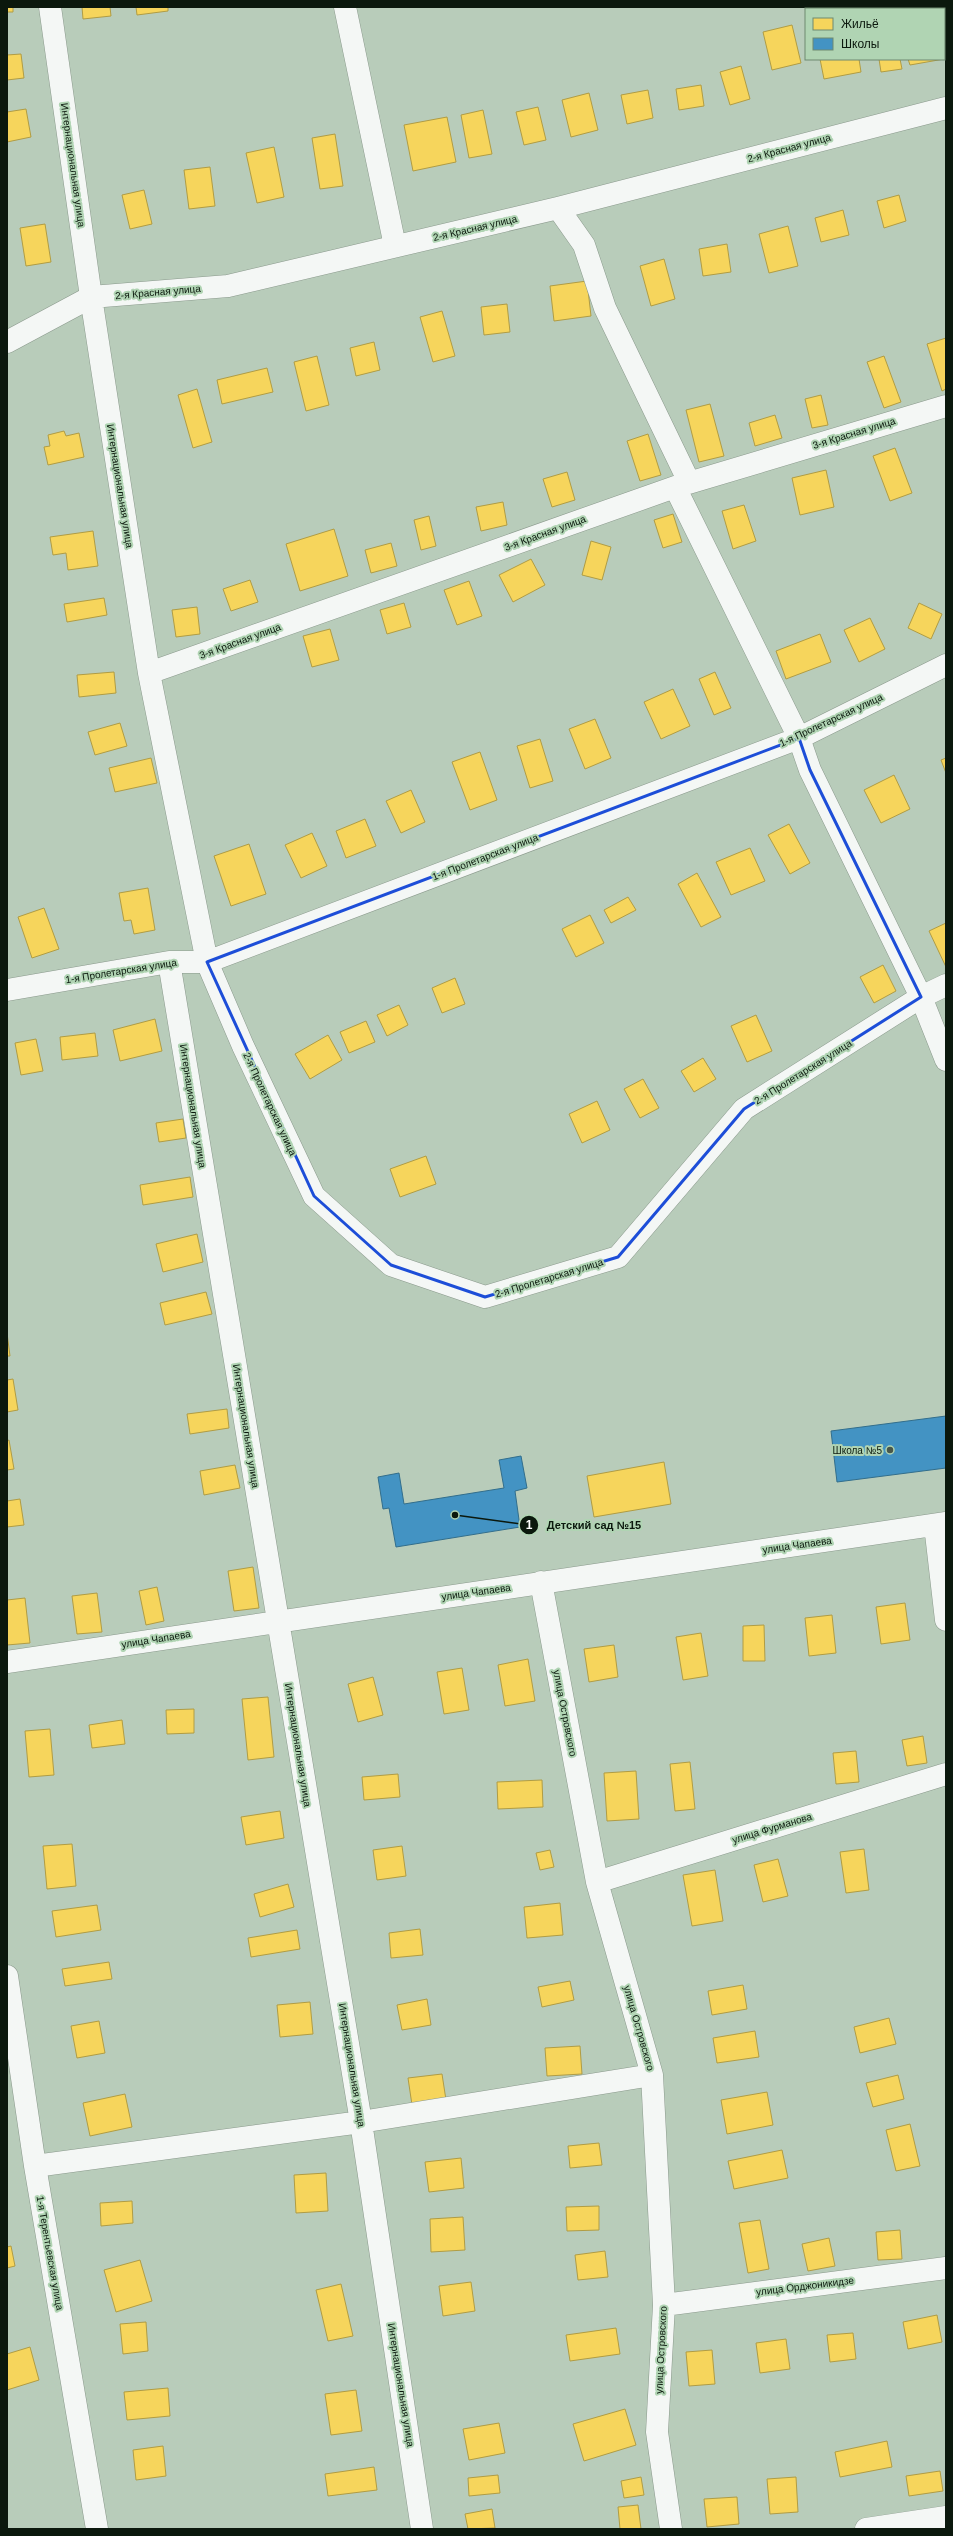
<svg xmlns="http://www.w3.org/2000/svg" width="953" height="2536" font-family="Helvetica,sans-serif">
	<rect width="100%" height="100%" fill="#b8ccba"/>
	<path fill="#f6d55c" stroke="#b09c44" d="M7,7H13V12H7Z
		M82,7H110L111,16L83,19Z
		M136,7H168V11L137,15Z
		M792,25L801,63L772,70L763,32Z
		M944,32H946V59H944Z
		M21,54L24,78L7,80V55Z
		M820,59H859L861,72L824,79Z
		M879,59H900L902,69L881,72Z
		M908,59H944L910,65Z
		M741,66L750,99L730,105L720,72Z
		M701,85L704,106L679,110L676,89Z
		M648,90L653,118L627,124L621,95Z
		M589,93L598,130L571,137L562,100Z
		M538,107L546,140L524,145L516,112Z
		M26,109L31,137L7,142V112Z
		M483,110L492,154L469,158L461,115Z
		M447,117L456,162L413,171L404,125Z
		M335,134L343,186L320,189L312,138Z
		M274,147L284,197L257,203L246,153Z
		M210,167L215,206L189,209L184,170Z
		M144,190L152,224L130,229L122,195Z
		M899,195L906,221L884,228L877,201Z
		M843,210L849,235L821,242L815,218Z
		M45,224L51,262L26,266L20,228Z
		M788,226L798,266L769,273L759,234Z
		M727,244L731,272L703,276L699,249Z
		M664,259L675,299L651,306L640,266Z
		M587,281L591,316L554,321L550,286Z
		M507,304L510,332L484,335L481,307Z
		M442,311L455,356L433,362L420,317Z
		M946,338V389L942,391L927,344Z
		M374,342L380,370L356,376L350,348Z
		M317,356L329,405L306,411L294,362Z
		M884,356L901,402L884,408L867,362Z
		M267,368L273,392L222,404L217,380Z
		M197,389L212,442L193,448L178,395Z
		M821,395L828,425L812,428L805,399Z
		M710,404L724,456L699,462L686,410Z
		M775,415L782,438L755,446L749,423Z
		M64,431L66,436L79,433L84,457L48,465L44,447L50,446L48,435Z
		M648,434L661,475L640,481L627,441Z
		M895,448L912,493L890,501L873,456Z
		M826,470L834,507L800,515L792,478Z
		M567,472L575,500L552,507L543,479Z
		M503,502L507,525L481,531L476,507Z
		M744,505L756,541L733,549L722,511Z
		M673,514L682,542L663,548L654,520Z
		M429,516L436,546L421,550L414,520Z
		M334,529L348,576L300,591L286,544Z
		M93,531L98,566L68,570L66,553L53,555L50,537Z
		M591,541L611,547L602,580L582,575Z
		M391,543L397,566L371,573L365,550Z
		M531,559L545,585L513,602L499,575Z
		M250,580L258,602L231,611L223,589Z
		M469,581L482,616L457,625L444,590Z
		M104,598L107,615L67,622L64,604Z
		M404,603L411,627L387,634L380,610Z
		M919,603L942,614L931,639L908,628Z
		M197,607L200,634L176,637L172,610Z
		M870,618L885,649L859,662L844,630Z
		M330,629L339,660L312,667L303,636Z
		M820,634L831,662L786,679L776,651Z
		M114,672L116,693L79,697L77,675Z
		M715,672L731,708L714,715L699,679Z
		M673,689L690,726L661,739L644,702Z
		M595,719L611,758L585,769L569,729Z
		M120,723L127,746L95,755L88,732Z
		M540,739L553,781L530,788L517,746Z
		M480,752L497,800L470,810L452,762Z
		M151,758L157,783L115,792L109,768Z
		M946,758V773L941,760Z
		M894,775L910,809L881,823L864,790Z
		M411,790L425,822L401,833L386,801Z
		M365,819L376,846L346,858L336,831Z
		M789,824L810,863L790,874L768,835Z
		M312,833L327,866L301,878L285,845Z
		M249,844L266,894L231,906L214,856Z
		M750,848L765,881L731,895L716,862Z
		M697,873L721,917L701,927L678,884Z
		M148,888L155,930L134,934L131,920L124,921L119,893Z
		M628,897L636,910L611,923L604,910Z
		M44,908L59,949L32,958L18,917Z
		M590,915L604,943L576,957L562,929Z
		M946,923V967L929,931Z
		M883,965L896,991L874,1003L860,977Z
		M455,978L465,1004L442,1013L432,988Z
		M399,1005L408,1025L387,1036L377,1015Z
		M756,1015L772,1051L747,1062L731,1026Z
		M155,1019L162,1051L120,1061L113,1030Z
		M366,1021L375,1042L349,1053L340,1032Z
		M95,1033L98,1056L62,1060L60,1037Z
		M328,1035L342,1060L310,1079L295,1054Z
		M36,1039L43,1071L21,1075L15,1043Z
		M703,1058L716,1079L694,1092L681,1071Z
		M643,1079L659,1108L640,1118L624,1089Z
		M597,1101L610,1130L582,1143L569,1114Z
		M183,1119L186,1138L159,1142L156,1123Z
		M426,1156L436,1184L400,1197L390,1169Z
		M190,1177L193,1197L143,1205L140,1185Z
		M197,1234L203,1262L163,1272L156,1244Z
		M206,1292L212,1314L165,1325L160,1303Z
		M7,1333L10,1356H7Z
		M13,1379L18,1410L7,1412V1380Z
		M227,1409L229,1428L190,1434L187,1414Z
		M9,1440L14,1469L7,1470V1441Z
		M664,1462L671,1504L594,1517L587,1476Z
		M235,1465L240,1488L204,1495L200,1471Z
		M20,1499L24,1525L7,1527V1501Z
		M253,1567L259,1608L234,1611L228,1571Z
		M157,1587L164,1621L146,1625L139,1591Z
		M97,1593L102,1632L77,1634L72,1596Z
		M25,1598L30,1643L7,1645V1600Z
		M905,1603L910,1640L881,1644L876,1607Z
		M832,1615L836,1653L809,1656L805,1618Z
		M764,1625L765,1661H743V1626Z
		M701,1633L708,1676L683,1680L676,1637Z
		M614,1645L618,1677L589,1682L584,1649Z
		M528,1659L535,1701L505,1706L498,1665Z
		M462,1668L469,1710L444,1714L437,1672Z
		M373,1677L383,1715L358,1722L348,1684Z
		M268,1697L274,1757L248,1760L242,1699Z
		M194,1709V1733L167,1734L166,1710Z
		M122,1720L125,1744L92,1748L89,1725Z
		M50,1729L54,1775L29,1777L25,1731Z
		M923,1736L927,1763L907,1766L902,1740Z
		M856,1751L859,1782L836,1784L833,1753Z
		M690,1762L695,1809L675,1811L670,1764Z
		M636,1771L639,1819L607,1821L604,1773Z
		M398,1774L400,1797L364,1800L362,1777Z
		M542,1780L543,1807L498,1809L497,1782Z
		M280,1811L284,1838L246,1845L241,1817Z
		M72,1844L76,1886L47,1889L43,1846Z
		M402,1846L406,1876L377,1880L373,1850Z
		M864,1849L869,1890L846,1893L840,1852Z
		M550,1850L554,1867L540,1870L536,1853Z
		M778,1859L788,1896L763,1902L754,1865Z
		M715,1870L723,1921L692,1926L683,1875Z
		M288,1884L294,1907L260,1917L254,1894Z
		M560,1903L563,1935L527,1938L524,1907Z
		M97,1905L101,1930L56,1937L52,1911Z
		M420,1929L423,1955L391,1958L389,1933Z
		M297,1930L300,1949L251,1957L248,1938Z
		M109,1962L112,1979L65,1986L62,1969Z
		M570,1981L574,2000L542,2007L538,1987Z
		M743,1985L747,2009L712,2015L708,1991Z
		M427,1999L431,2025L402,2030L397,2005Z
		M310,2002L313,2034L280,2037L277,2005Z
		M889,2018L896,2044L860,2053L854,2027Z
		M99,2021L105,2053L77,2058L71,2026Z
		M755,2031L759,2057L717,2063L713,2038Z
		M580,2046L582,2074L547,2076L545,2048Z
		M442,2074L446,2100L412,2105L408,2078Z
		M898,2075L904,2099L873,2107L866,2083Z
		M767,2092L773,2125L727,2134L721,2100Z
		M125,2094L132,2127L90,2136L83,2103Z
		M910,2124L920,2166L896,2171L886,2130Z
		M599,2143L602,2165L570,2168L568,2146Z
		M782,2150L788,2178L734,2189L728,2161Z
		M461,2158L464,2188L429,2192L425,2162Z
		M326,2173L328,2211L296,2213L294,2175Z
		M132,2201L133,2223L101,2226L100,2203Z
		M599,2206V2230L567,2231L566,2207Z
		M463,2217L465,2250L431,2252L430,2219Z
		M760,2220L769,2269L748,2273L739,2223Z
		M900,2230L902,2259L878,2260L876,2232Z
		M829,2238L835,2266L808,2271L802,2244Z
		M11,2246L15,2266L7,2268V2247Z
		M605,2251L608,2277L578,2280L575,2255Z
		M140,2260L152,2301L116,2312L104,2270Z
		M471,2282L475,2311L443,2316L439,2286Z
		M341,2284L353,2336L328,2341L316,2290Z
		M937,2315L942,2342L908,2349L903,2322Z
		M146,2322L148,2351L123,2354L120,2324Z
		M616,2328L620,2354L570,2361L566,2335Z
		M853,2333L856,2359L830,2362L827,2335Z
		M786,2339L790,2369L760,2373L756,2343Z
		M30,2347L39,2380L7,2390V2354Z
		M712,2350L715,2384L689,2386L686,2352Z
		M168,2388L170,2416L127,2420L124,2392Z
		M356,2390L362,2431L331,2435L325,2394Z
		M625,2409L636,2445L584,2461L573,2424Z
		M499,2423L505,2453L469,2460L463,2429Z
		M887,2441L892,2467L840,2477L835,2452Z
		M163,2446L166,2476L136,2480L133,2450Z
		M374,2467L377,2490L328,2496L325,2474Z
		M940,2471L943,2491L909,2496L906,2476Z
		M498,2475L500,2493L469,2496L468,2478Z
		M641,2477L644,2495L624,2498L621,2481Z
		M796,2477L798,2512L770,2514L767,2479Z
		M737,2497L739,2524L707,2527L704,2499Z
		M638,2505L641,2529H620L618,2507Z
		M492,2509L495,2528L468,2529L465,2514Z"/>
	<path fill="#4393c3" stroke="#326e8c" d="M946,1416V1468L837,1482L831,1431Z
		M521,1456L527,1488L515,1491L520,1527L396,1547L389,1508L383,1509L378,1477L399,1473L404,1504L504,1488L499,1460Z"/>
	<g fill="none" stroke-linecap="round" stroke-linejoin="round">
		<g stroke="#8a998c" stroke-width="23">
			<path id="minor" d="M50,7L91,297L149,673L207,962L243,1046L314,1196L391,1265L485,1297L618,1257L744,1109L921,997L946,985
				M345,7L395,246
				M558,208L584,245L605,308L689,482
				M7,342L91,297L228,286L558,208L946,108
				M675,487L799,738L810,770L921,997L946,1060
				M149,673L675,487L946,406
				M169,962L361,2122L422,2529
				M7,990L169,962H207L799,738L946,665
				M935,1525L946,1620
				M541,1582L597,1882L652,2075L664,2305L657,2432L671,2529
				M7,1662L946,1523
				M597,1882L946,1774
				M7,1976L35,2166L97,2529
				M35,2166L361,2122L652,2075
				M664,2305L946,2268
				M866,2529L946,2517"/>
		</g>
		<use href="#minor" stroke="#f4f7f5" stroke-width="22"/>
	</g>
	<path fill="none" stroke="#1d4ed8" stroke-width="3" stroke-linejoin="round" d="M799,738L810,770L921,997L744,1109L618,1257L485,1297L391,1265L314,1196L207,962Z"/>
	<circle fill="#48574a" stroke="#b0d4b3" stroke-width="1.5" cx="890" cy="1450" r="4"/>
	<g text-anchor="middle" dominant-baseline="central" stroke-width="4" stroke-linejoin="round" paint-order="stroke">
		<g font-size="10" fill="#0b180d" stroke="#b0d4b3">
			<text transform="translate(789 148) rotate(-15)">2-я Красная улица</text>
			<text transform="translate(73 165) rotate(82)">Интернациональная улица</text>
			<text transform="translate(475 228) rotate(-13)">2-я Красная улица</text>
			<text transform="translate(158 292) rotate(-5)">2-я Красная улица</text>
			<text transform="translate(854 433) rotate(-17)">3-я Красная улица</text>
			<text transform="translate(120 486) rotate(81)">Интернациональная улица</text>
			<text transform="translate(545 533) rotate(-20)">3-я Красная улица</text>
			<text transform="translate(240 641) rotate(-20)">3-я Красная улица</text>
			<text transform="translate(831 720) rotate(-25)">1-я Пролетарская улица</text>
			<text transform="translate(485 857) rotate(-21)">1-я Пролетарская улица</text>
			<text transform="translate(121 971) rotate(-9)">1-я Пролетарская улица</text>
			<text transform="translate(803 1072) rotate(-32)">2-я Пролетарская улица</text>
			<text transform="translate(270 1104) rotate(65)">2-я Пролетарская улица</text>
			<text transform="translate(193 1106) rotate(81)">Интернациональная улица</text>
			<text transform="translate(549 1278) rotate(-17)">2-я Пролетарская улица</text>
			<text transform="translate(246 1426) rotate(81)">Интернациональная улица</text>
			<text transform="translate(797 1545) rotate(-8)">улица Чапаева</text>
			<text transform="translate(476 1592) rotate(-8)">улица Чапаева</text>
			<text transform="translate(156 1639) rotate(-9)">улица Чапаева</text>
			<text transform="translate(565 1713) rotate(79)">улица Островского</text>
			<text transform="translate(298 1745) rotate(81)">Интернациональная улица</text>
			<text transform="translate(772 1828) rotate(-17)">улица Фурманова</text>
			<text transform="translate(639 2028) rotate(74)">улица Островского</text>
			<text transform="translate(352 2065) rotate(81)">Интернациональная улица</text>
			<text transform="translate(50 2253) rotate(80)">1-я Терентьевская улица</text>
			<text transform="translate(805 2286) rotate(-7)">улица Орджоникидзе</text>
			<text transform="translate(661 2350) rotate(-87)">улица Островского</text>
			<text transform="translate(401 2385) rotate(81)">Интернациональная улица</text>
		</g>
		<g font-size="10" fill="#0b180d" stroke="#b0d4b3" text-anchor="end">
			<text x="882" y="1450">Школа №5</text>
		</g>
	</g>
	<path fill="none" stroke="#0b180d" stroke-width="1.5" d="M455 1515L529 1525"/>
	<g fill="#0b180d" stroke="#b0d4b3" stroke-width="1.5">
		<circle cx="455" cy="1515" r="4"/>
		<circle cx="529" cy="1525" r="10"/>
	</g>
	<g font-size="12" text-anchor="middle" font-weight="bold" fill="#fff">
		<text x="529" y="1529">1</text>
	</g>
	<g font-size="11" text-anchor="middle" font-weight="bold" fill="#0b180d" stroke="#b0d4b3" stroke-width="4" stroke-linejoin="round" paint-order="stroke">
		<text x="594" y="1529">Детский сад №15</text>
	</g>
	<rect width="953" height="2536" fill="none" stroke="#0b180d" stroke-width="16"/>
	<rect x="805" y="8" width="140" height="52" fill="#b0d4b3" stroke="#6e8971"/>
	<rect x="813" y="18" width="20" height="12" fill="#f6d55c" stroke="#6e8971"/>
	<text x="841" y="28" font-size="12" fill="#0b180d">Жильё</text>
	<rect x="813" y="38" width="20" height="12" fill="#4393c3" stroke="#6e8971"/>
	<text x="841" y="48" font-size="12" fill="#0b180d">Школы</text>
</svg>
